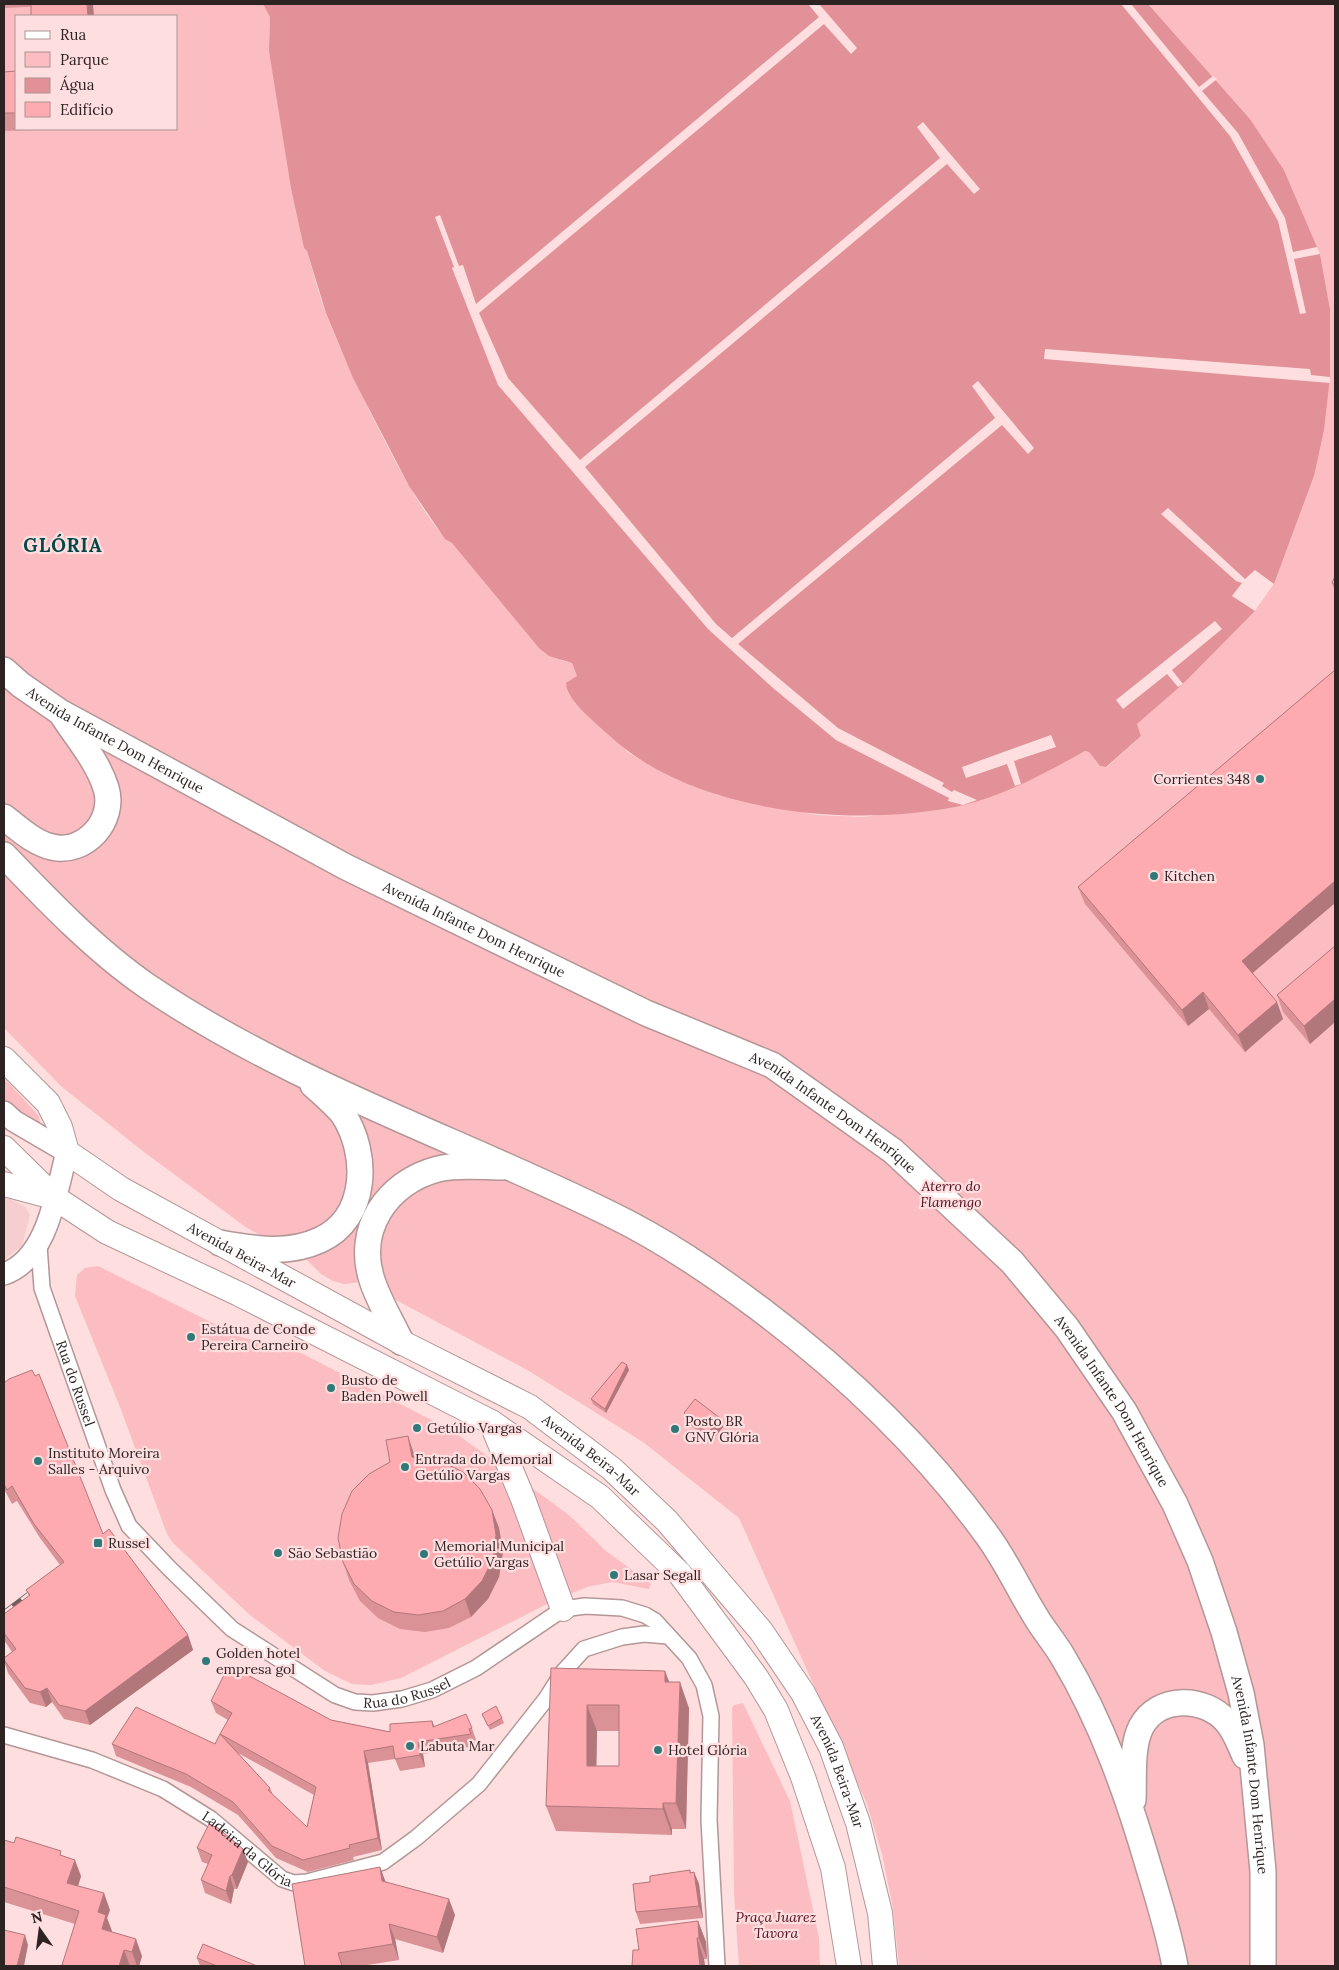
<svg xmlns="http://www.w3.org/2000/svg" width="1339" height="1970" font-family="Lora,serif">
	<rect width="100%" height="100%" fill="#fededf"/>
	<path fill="#f7ced0" d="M4,1196L26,1207L30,1216L22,1246L4,1260Z"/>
	<path fill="#fbbdc1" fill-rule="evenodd" d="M4,4H263L270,17L269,51L304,248L307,251C313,271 318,293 326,313C341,354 420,525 452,543L563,661L572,663L577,676L627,752L662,771L717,795L817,815L862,817L963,805L1030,780L1085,751L1089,752L1100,766L1107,767L1141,736L1137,724L1183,684L1255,611L1274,584L1314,476L1330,309L1320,254L1284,170L1250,119L1148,4H1335V1966H899L893,1908L882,1854L867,1804L739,1518L643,1442L529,1371L362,1282L344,1284L333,1281L321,1274L307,1260L247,1228L144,1152L62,1087L4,1028ZM16,16H176V129H16Z
		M4,1078L39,1116L41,1127L4,1099Z
		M98,1266L241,1337L301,1353L451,1430L550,1501L570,1516L606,1551L651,1584L649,1589L612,1582L587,1587L553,1601L401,1678L371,1685L352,1684L325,1671L250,1615L173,1543L167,1534L120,1407L75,1296L77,1275L85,1268Z
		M743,1703L790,1801L819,1938L820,1966H739L734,1894L732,1708L734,1705Z"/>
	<path fill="#e19197" d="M263,4H1148L1250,119L1284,170L1320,254L1330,309V377L1324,430L1314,476L1274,584L1255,611L1183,684L1137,724L1141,736L1106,767L1100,766L1089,752L1085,751C1047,772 1006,795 964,805C856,829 695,814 611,737C598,725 566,700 566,683L577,676L572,663L549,656L539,648L452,543L445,539L409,486L353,378L326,313L307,251L304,248L291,188L269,51L270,17Z"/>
	<path fill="#fededf" d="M808,4H819L857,48L851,54L824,24L479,313L508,378L580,460L940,158L917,127L923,122L980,189L974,194L947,164L585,467L716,624L732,638L995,418L972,386L978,381L1034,448L1028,454L1002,425L738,644L838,728L944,783L942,786L952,792L954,790L977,800L963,805L948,801L949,798L836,740L773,688L708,629L498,385L452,268L454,267L435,217L440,215L459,266L463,265L476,304L819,17Z
		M1121,4H1131L1199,87L1213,76L1217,79L1202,91L1238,133L1285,218L1293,252L1317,247L1320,254L1294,259L1306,313L1300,314L1278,221L1230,136Z
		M1045,349L1310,369L1311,375L1330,377V383L1044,359Z
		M1168,508L1245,579L1255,570L1274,584L1255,611L1232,596L1242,583L1236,581L1161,514Z
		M1215,621L1222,629L1172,670L1183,684L1178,687L1167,674L1123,709L1116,700Z
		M1051,735L1056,747L1014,761L1021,784L1015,786L1007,764L966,778L962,767Z"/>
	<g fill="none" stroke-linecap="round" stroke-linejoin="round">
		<g stroke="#b49697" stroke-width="18">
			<g id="minor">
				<path id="s1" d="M39,1245L42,1288L113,1490L129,1526L170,1569L232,1629L335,1695L355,1702L373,1703L402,1699L432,1690L476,1668L563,1609L585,1606L622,1608L645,1615L655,1621L689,1658L704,1685L711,1716L709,1820L717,1966"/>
				<path id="s2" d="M4,1735L92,1760L163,1789L211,1819L282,1879L294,1883L307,1882L383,1862L416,1838L479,1784L546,1699L563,1672L584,1649L622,1637L644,1634L668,1636"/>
			</g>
		</g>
		<g stroke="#b49697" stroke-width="24">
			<path id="secondary" d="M4,1112L14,1121L67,1152C56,1192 48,1259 4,1274"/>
		</g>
		<g stroke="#b49697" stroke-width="26">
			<g id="primary">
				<path id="s3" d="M4,1059L48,1103L60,1127L67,1152L121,1189L401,1342L530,1407L612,1469L667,1521L761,1631L803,1693L831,1747L858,1823L880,1913L885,1966"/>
				<path d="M4,1148L55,1198L107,1232L239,1294L491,1422L600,1497L680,1574L756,1677L776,1710L803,1777L833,1868L849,1966"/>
				<path d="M4,1184L53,1197"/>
				<path d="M491,1422L523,1499L563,1609"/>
			</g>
		</g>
		<g stroke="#b49697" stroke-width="28">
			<g id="trunk">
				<path id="s4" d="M4,670L21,685L60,712L346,867L646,1013L772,1065L893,1151L1012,1262L1067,1328L1124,1411L1175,1504L1200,1561L1224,1632L1241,1693L1251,1745L1263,1871V1966"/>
				<path d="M4,817C18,828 34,843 52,847C85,855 116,820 106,788C98,762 78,739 63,716"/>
				<path d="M4,855C48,901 95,950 147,986C290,1083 456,1138 610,1214C664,1240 712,1273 760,1309C845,1373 924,1448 987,1535C1007,1562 1021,1594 1039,1622C1047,1634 1056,1645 1063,1657C1102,1722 1128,1796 1149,1868C1159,1901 1169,1933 1175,1966"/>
				<path d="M220,1243C253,1249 288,1255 320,1240C368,1218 369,1154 343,1114C335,1104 323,1094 313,1085"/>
				<path d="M401,1342C392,1323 380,1303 373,1283C354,1230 387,1182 438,1169C458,1164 483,1167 503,1167"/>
				<path d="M1133,1800C1134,1778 1131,1747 1141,1727C1158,1695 1205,1696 1227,1722C1235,1731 1240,1745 1245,1756"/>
			</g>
		</g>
		<use href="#minor" stroke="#fff" stroke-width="15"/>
		<use href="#secondary" stroke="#fff" stroke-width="21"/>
		<use href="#primary" stroke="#fff" stroke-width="24"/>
		<use href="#trunk" stroke="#fff" stroke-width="25"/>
		<g stroke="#705e5f" stroke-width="5.5">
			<path id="rail" d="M4,1613L40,1586"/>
		</g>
		<use href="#rail" stroke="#fededf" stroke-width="4" stroke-dasharray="11" stroke-linecap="butt"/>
	</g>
	<path fill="#da9297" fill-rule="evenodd" d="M4,4H93L4,8Z
		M16,71V129H49L4,131V72Z
		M1335,576V592L1332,583Z
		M1335,670V903L1252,973L1283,1019L1245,1052L1209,1009L1188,1026L1085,904L1078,887Z
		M1335,946V1022L1310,1044L1283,1012L1277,995Z
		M629,1370L606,1413L593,1404L591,1399Z
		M4,1383L103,1534L188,1635L193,1650L90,1725L64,1719L52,1702L46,1707L30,1703L8,1673L4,1661V1658L12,1652L4,1640V1614L29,1596L26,1590L60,1565L40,1538L17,1501L12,1504L4,1489Z
		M684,1413L723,1427L711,1442L687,1422Z
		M414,1454L415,1457L492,1510L499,1528L503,1552L499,1577L488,1599L471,1617L449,1628L425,1632L400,1629L378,1618L360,1601L349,1580L343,1562Z
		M551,1668L669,1682L689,1708L686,1829H672V1835L556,1831L546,1806ZM597,1731H619V1766H596Z
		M211,1701L331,1720L390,1732L432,1721L435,1727L472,1728L476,1740L474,1741L476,1746L423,1754L425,1767L400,1771L395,1759L368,1763L382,1850L353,1857L354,1860L308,1872L276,1858L238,1815L191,1787L116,1756L112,1744H215L228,1720L216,1713ZM238,1753L314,1795L307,1827L273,1795L270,1788Z
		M482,1714L502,1718L504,1723L490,1730Z
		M4,1840L63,1856L81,1876L78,1886L110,1910L107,1918L112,1932L142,1956L139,1966H63L62,1965L75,1924L4,1902Z
		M197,1848L248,1862L237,1889H234L231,1904L205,1893L201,1880L208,1864L202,1862Z
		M380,1867L385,1881L455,1915L443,1953L395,1939L399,1960L361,1966H305Z
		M690,1870L691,1873L694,1872L699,1884L703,1918L640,1924L636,1912L650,1882Z
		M698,1921L706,1942L707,1959H704L705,1966H632L639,1950Z
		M197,1958L257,1966H200Z"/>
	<path fill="#b1777b" d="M87,4H93L94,16H88Z
		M1335,881V903L1248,977L1242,961Z
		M1203,992L1209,1009L1188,1026L1182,1010Z
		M1335,999V1022L1310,1044L1304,1026Z
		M1277,1002L1283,1019L1245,1052L1238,1035Z
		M627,1365L629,1370L606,1413L605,1409Z
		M720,1418L723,1427L711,1442L708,1433Z
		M408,1436L414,1454L418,1474L412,1457Z
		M492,1510L499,1528L503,1552L499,1577L488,1599L471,1617L465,1599Z
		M188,1635L193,1650L90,1725L85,1711Z
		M665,1671L675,1697L665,1682Z
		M680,1682L689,1708L686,1829L676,1803Z
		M47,1688L52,1702L46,1707L40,1692Z
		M587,1705L597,1731L596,1792L587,1766Z
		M418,1742L423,1754L425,1767L420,1755Z
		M364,1751L368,1763L382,1850L378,1838Z
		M663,1803L672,1829V1835L663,1809Z
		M243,1849L248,1862L237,1889L232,1875Z
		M75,1860L81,1876L74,1900L67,1883Z
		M380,1867L386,1883L382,1881Z
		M694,1872L699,1884L703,1918L699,1906Z
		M230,1876L234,1889L231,1904L226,1891Z
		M104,1893L110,1910L107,1918L112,1931L108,1945L102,1929L98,1912Z
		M449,1899L455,1915L443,1953L437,1937Z
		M698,1921L706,1942L707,1959L699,1938Z
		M389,1924L395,1939L399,1960L393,1944Z
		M25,1935L28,1945L24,1966H17Z
		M697,1938L704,1959L705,1966H700Z
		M136,1939L142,1956L139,1966H137L132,1952Z
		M124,1950L130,1966H119Z"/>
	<path fill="#fdaab0" stroke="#b1777b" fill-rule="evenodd" d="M31,4H87L88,16H31Z
		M16,71V113H4V72Z
		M1335,576V585L1332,583Z
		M1335,670V881L1242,961L1277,1002L1238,1035L1203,992L1182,1010L1078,887Z
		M1335,946V999L1304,1026L1277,995Z
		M622,1362L627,1365L605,1409L591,1399Z
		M32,1370L35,1376L39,1374L103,1534L109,1529L188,1635L85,1711L59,1705L47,1688L40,1692L25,1688L4,1660V1658L16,1649L4,1633V1614L30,1595L26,1590L64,1562L34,1524L12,1486L7,1490L4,1484V1383L9,1379Z
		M695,1399L720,1418L708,1433L684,1413Z
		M408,1436L412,1457L440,1461L463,1472L480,1489L492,1510L496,1535L493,1559L482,1581L465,1599L443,1611L418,1615L394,1612L372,1601L354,1584L343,1562L338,1538L342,1514L352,1491L369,1474L390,1462L386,1440Z
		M229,1665L331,1720L390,1732V1724L432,1721L433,1727L466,1714L472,1728L469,1729L471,1734L418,1742L420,1755L395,1759L393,1746L364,1751L378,1838L349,1845L350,1848L303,1860L272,1846L233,1802L186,1774L112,1744L136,1707L215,1744L220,1734L270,1788L268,1790L307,1827L316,1787L220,1734L232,1713L211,1701Z
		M551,1668L665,1671V1682H680L676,1803H663V1809L546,1806ZM587,1705H619V1766H587Z
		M496,1706L502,1718L488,1726L482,1714Z
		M209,1824L218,1828L243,1849L232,1875L230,1876L226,1891L201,1880L212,1855L197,1848Z
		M16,1837L61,1851L60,1855L75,1860L67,1883L104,1893L98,1912L106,1915L102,1929L136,1939L132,1952L124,1950L119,1966H67L62,1965L79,1911L4,1887V1840L14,1843Z
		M380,1867L382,1881L449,1899L437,1937L389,1924L393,1944L338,1953L342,1966H305L292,1884Z
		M690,1870V1873L694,1872L699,1906L636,1912L633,1884L650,1882V1876Z
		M698,1921L699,1938H697L700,1966H632L633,1950H639L636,1929Z
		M4,1930L25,1935L17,1966H4Z
		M203,1944L257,1966H217L197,1958Z"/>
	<g fill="#307979" stroke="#fededf" stroke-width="2">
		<circle cx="1260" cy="779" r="5"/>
		<circle cx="1154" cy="876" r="5"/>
		<circle cx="191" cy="1337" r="5"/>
		<circle cx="331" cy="1388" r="5"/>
		<circle cx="417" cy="1428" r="5"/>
		<circle cx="675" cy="1429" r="5"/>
		<circle cx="38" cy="1461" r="5"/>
		<circle cx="405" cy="1467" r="5"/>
		<rect x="93" y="1538" width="10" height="10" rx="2.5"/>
		<circle cx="278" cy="1553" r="5"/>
		<circle cx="424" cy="1554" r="5"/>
		<circle cx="614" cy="1575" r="5"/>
		<circle cx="206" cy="1661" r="5"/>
		<circle cx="410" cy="1746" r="5"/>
		<circle cx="658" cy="1750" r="5"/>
	</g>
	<g text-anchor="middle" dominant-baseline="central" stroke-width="4.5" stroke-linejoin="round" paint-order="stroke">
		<g font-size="14" fill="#2e2323" stroke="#fededf">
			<text stroke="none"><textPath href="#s4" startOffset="132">Avenida Infante Dom Henrique</textPath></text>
			<text stroke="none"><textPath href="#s4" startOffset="538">Avenida Infante Dom Henrique</textPath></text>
			<text stroke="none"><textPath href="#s4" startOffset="942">Avenida Infante Dom Henrique</textPath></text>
			<text stroke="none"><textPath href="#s3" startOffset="318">Avenida Beira-Mar</textPath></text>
			<text stroke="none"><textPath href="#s1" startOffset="144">Rua do Russel</textPath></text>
			<text stroke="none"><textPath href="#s4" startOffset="1348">Avenida Infante Dom Henrique</textPath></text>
			<text stroke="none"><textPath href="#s3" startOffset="722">Avenida Beira-Mar</textPath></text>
			<text stroke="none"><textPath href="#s1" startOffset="639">Rua do Russel</textPath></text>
			<text stroke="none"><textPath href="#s3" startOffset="1128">Avenida Beira-Mar</textPath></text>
			<text stroke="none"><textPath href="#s4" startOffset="1752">Avenida Infante Dom Henrique</textPath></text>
			<text stroke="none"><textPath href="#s2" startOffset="272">Ladeira da Glória</textPath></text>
		</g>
		<g font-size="14" fill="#2e2323" stroke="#fededf" text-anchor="start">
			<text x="1250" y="779" text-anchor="end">Corrientes 348</text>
			<text x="1164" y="876">Kitchen</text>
			<text x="201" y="1329">Estátua de Conde<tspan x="201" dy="16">Pereira Carneiro</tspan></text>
			<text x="341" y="1380">Busto de<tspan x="341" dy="16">Baden Powell</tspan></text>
			<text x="685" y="1421">Posto BR<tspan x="685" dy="16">GNV Glória</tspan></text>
			<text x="427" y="1428">Getúlio Vargas</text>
			<text x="48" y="1453">Instituto Moreira<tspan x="48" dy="16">Salles - Arquivo</tspan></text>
			<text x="415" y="1459">Entrada do Memorial<tspan x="415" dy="16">Getúlio Vargas</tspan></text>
			<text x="108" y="1543">Russel</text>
			<text x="434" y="1546">Memorial Municipal<tspan x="434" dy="16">Getúlio Vargas</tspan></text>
			<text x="288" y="1553">São Sebastião</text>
			<text x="624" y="1575">Lasar Segall</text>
			<text x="216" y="1653">Golden hotel<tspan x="216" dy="16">empresa gol</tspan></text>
			<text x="420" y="1746">Labuta Mar</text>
			<text x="668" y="1750">Hotel Glória</text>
		</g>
		<g font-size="14" font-style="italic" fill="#540d1c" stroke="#fededf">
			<text x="951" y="1186">Aterro do<tspan x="951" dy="16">Flamengo</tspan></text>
			<text x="776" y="1917">Praça Juarez<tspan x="776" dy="16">Tavora</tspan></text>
		</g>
		<g font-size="19" font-weight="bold" letter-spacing="1" fill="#034747" stroke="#fededf">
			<text x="63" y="545">GLÓRIA</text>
		</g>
	</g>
	<rect width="1339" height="1970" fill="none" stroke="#2e2323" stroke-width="10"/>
	<rect x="15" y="15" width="162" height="115" fill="#fededf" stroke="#ab9394"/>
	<rect x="25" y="31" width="25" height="8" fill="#ffffff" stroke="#ab9394"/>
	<text x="60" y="40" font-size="15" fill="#2e2323">Rua</text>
	<rect x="25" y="52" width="25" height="15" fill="#fbbdc1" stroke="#ab9394"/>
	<text x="60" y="65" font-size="15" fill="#2e2323">Parque</text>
	<rect x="25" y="78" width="25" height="15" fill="#e19197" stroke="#ab9394"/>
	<text x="60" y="90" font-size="15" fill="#2e2323">Água</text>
	<rect x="25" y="102" width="25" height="15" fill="#fdaab0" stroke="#ab9394"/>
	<text x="60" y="115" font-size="15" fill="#2e2323">Edifício</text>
	<g transform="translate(40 1930) rotate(346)" stroke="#fededf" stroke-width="4" paint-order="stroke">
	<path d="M0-4L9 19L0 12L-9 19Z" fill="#2e2323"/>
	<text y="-8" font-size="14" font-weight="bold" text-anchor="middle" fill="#2e2323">N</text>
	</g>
</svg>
